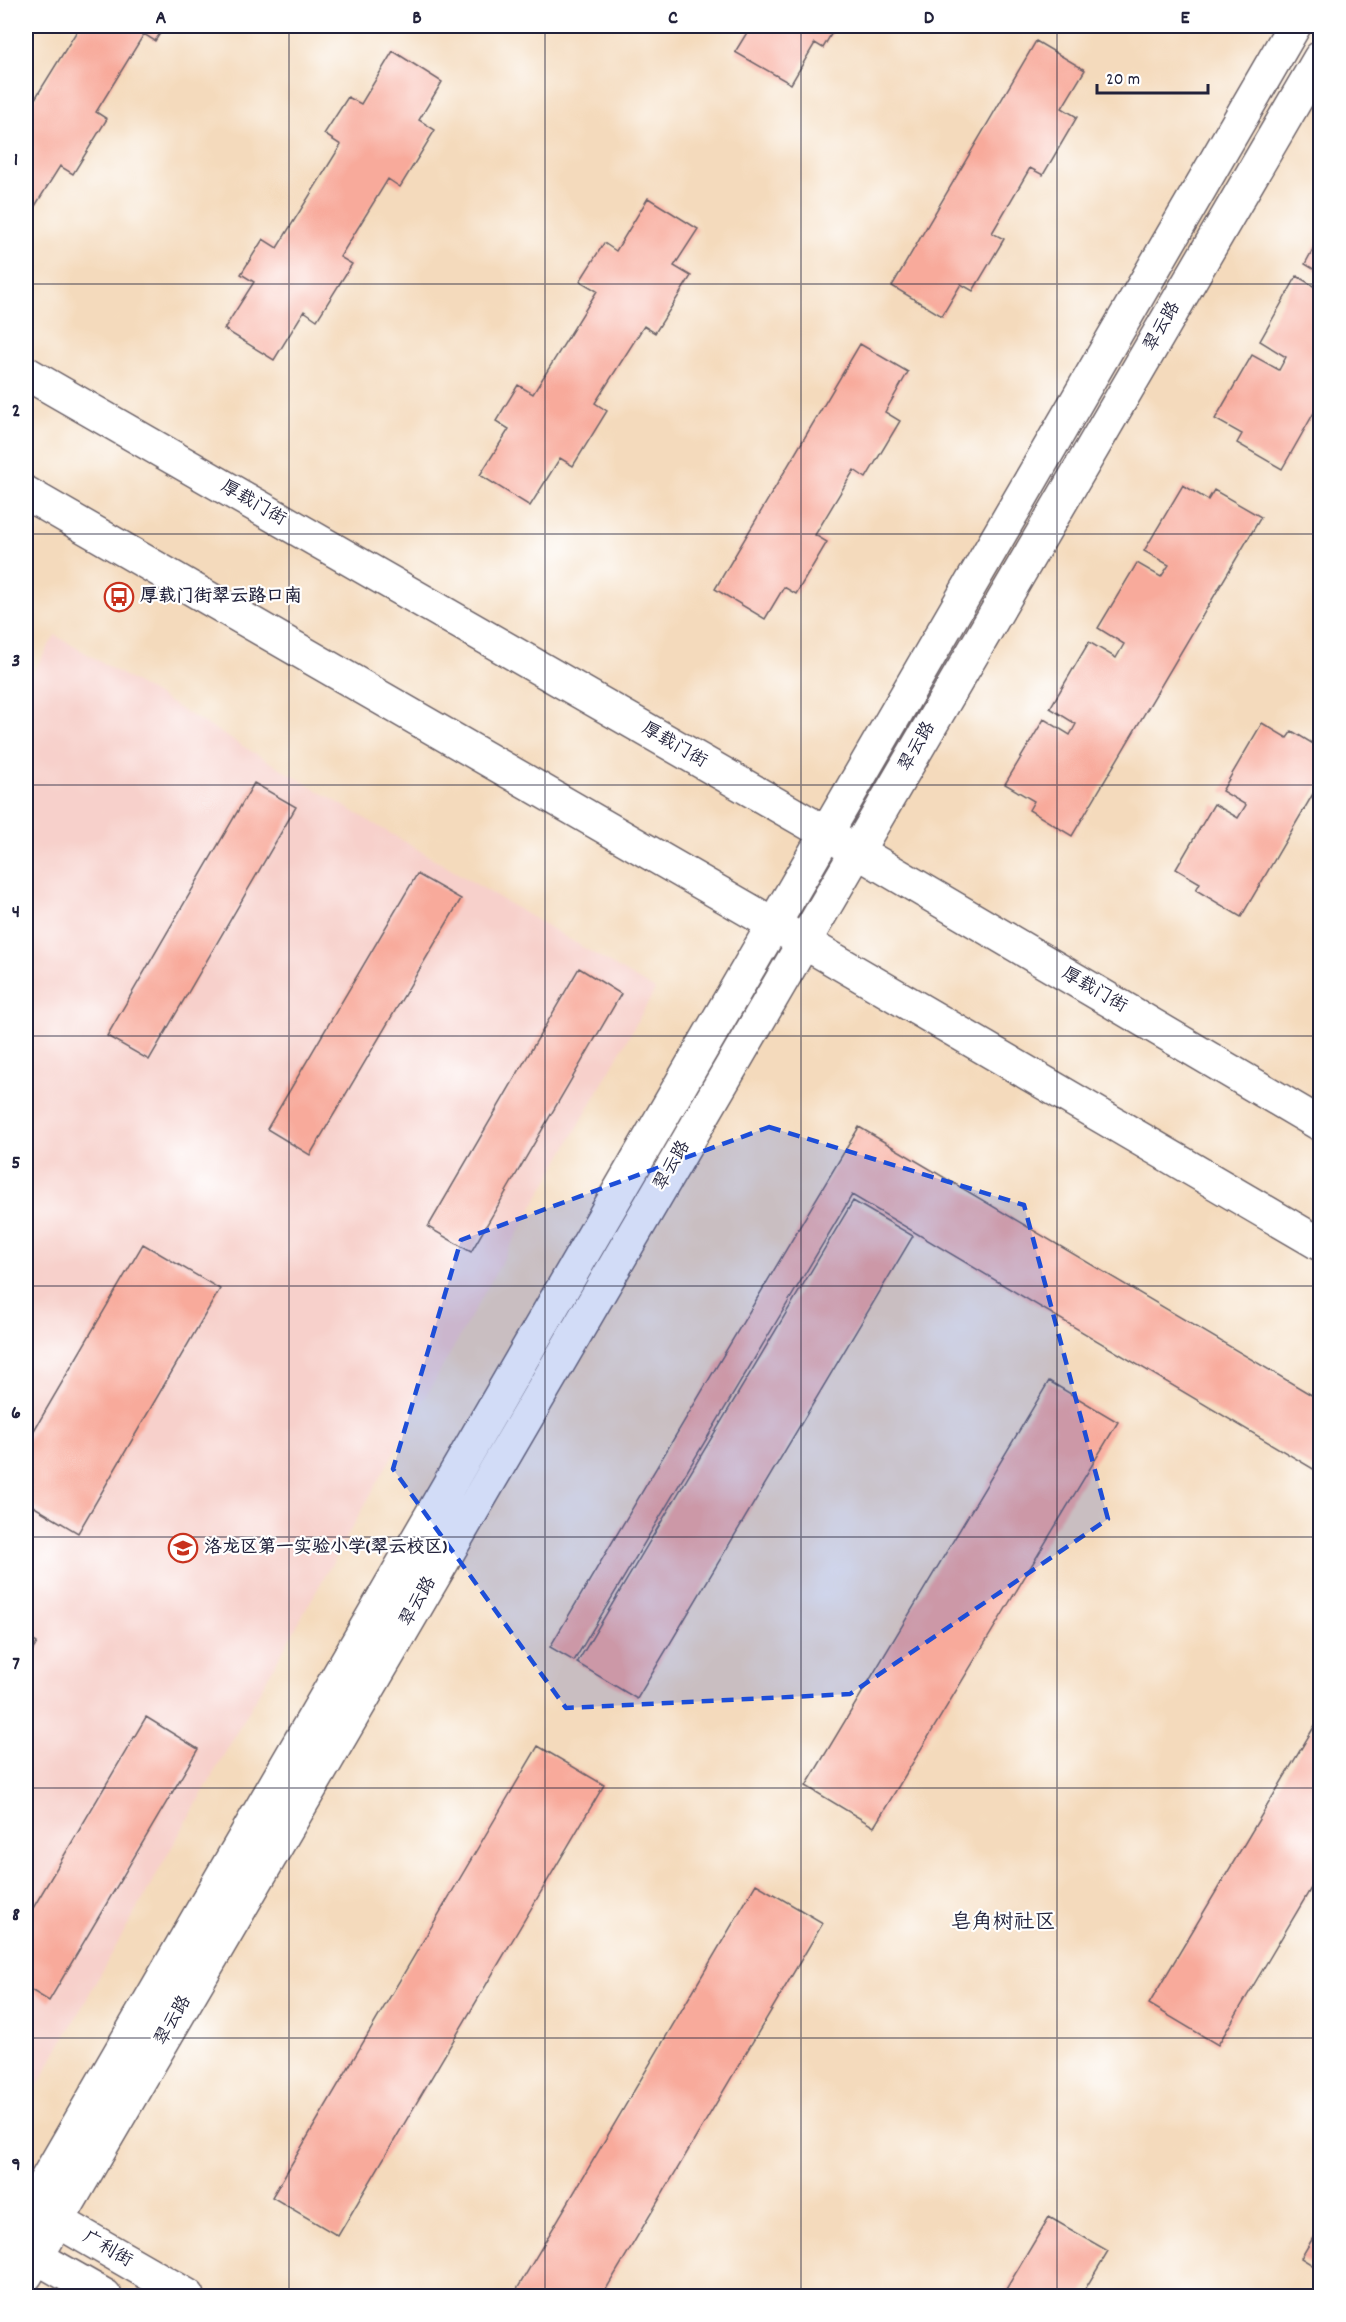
<svg xmlns="http://www.w3.org/2000/svg" width="1346" height="2322" font-family="Dekko,'LXGW WenKai TC',sans-serif">
	<rect width="100%" height="100%" fill="#fff"/>
	<filter id="ink" filterUnits="userSpaceOnUse"><feTurbulence type="fractalNoise" baseFrequency=".0167" numOctaves="2"/><feDisplacementMap in="SourceGraphic" scale="12" xChannelSelector="R" yChannelSelector="G"/><feConvolveMatrix kernelMatrix="1 2 1 2 8 2 1 2 1" color-interpolation-filters="sRGB"/></filter>
	<filter id="wash" filterUnits="userSpaceOnUse"><feTurbulence type="fractalNoise" baseFrequency=".008" numOctaves="4" result="noise"/><feDisplacementMap in="SourceGraphic" scale="24" xChannelSelector="R" yChannelSelector="G"/><feGaussianBlur stdDeviation="1.35" result="paint"/><feColorMatrix in="noise" values="0 0 0 0 0 0 0 0 0 0 0 0 0 0 0 0 0 1.4 0 .05"/><feComposite in="paint" operator="in"/></filter>
	<g filter="url(#wash)">
		<rect width="100%" height="100%" fill="#f4dabc"/>
		<path fill="#f7d0cb" d="M55,635L655,990L26,2106V685Z"/>
		<g id="blocks">
			<path fill="#f8aa9b" d="M80,26H165L155,41L144,34L96,112L107,119L73,174L60,166L30,214L26,212V98L33,102Z
				M751,26H836L823,48L815,43L791,84L735,52Z
				M1036,41L1085,70L1062,108L1077,117L1043,175L1030,168L992,233L1004,239L973,291L961,284L942,316L892,286Z
				M393,51L442,82L419,120L435,130L400,187L388,179L340,257L352,264L317,320L304,311L274,360L224,329L254,282L241,274L263,239L277,248L341,145L324,134L348,97L361,104Z
				M648,198L698,229L674,266L691,276L655,333L644,326L595,403L607,411L573,466L560,458L530,506L480,475L509,429L496,421L518,385L533,394L597,291L580,281L604,243L616,251Z
				M1320,236V273L1305,264Z
				M1297,276L1320,290V402L1282,469L1237,443L1242,434L1215,419L1252,355L1279,370L1286,357L1260,341Z
				M860,344L908,372L885,412L900,421L866,478L854,470L815,535L827,542L796,594L784,587L765,619L715,589Z
				M1183,485L1208,500L1214,490L1261,517L1072,836L1029,810L1034,801L1005,784L1044,719L1070,735L1076,724L1050,708L1089,642L1116,658L1124,644L1098,628L1137,563L1161,577L1169,565L1144,551Z
				M1262,723L1287,738L1292,731L1320,748V782L1241,917L1196,890L1200,883L1176,869L1214,804L1238,818L1246,805L1222,791Z
				M254,783L296,807L149,1060L107,1036Z
				M417,874L461,899L310,1155L267,1129Z
				M579,968L621,994L471,1252L428,1227Z
				M859,1127L1320,1400V1473L852,1195L574,1661L550,1647Z
				M853,1201L913,1236L637,1699L577,1663Z
				M143,1244L220,1289L78,1533L26,1502V1444Z
				M1049,1381L1118,1422L874,1827L806,1786Z
				M26,1636L37,1643L26,1662Z
				M146,1717L198,1749L49,2001L26,1987V1920Z
				M1320,1717V1873L1218,2045L1149,2004Z
				M538,1746L604,1785L338,2236L272,2197Z
				M756,1884L823,1923L602,2296H513Z
				M1049,2217L1108,2251L1081,2296H1002Z
				M1320,2226V2270L1301,2258Z"/>
		</g>
	</g>
	<g filter="url(#ink)">
		<use href="#blocks" fill-opacity="0" stroke="#6c6268" stroke-width="1.5"/>
		<g fill="none" stroke-linecap="round" stroke-linejoin="round">
			<g stroke="#6c6268" stroke-width="36">
				<path id="minor" d="M39,2210L188,2296
					M26,2215L1294,26
					M26,2251L105,2296
					M26,2275L1320,58"/>
			</g>
			<g stroke="#6c6268" stroke-width="36">
				<path id="major" d="M26,373L826,833L1320,1124
					M26,493L773,924L1320,1244"/>
			</g>
			<use href="#minor" stroke="#fff" stroke-width="33"/>
			<use href="#major" stroke="#fff" stroke-width="33"/>
		</g>
	</g>
	<path fill="#1d4ed8" fill-opacity="0.2" stroke="#1d4ed8" stroke-width="4.5" stroke-dasharray="12 8" stroke-linejoin="round" d="M769,1127L1024,1205L1108,1519L850,1694L566,1708L393,1469L461,1240Z"/>
	<path fill="none" stroke="#22223b" stroke-width="1.5" stroke-opacity="0.55" d="M289,26V2296M545,26V2296M801,26V2296M1057,26V2296M26,284H1320M26,534H1320M26,785H1320M26,1036H1320M26,1286H1320M26,1537H1320M26,1788H1320M26,2038H1320"/>
	<defs>
		<g id="bus-ring" transform="scale(1.5)"><circle r="9.5" fill="#fff" stroke="#c8321e" stroke-width="1.5"/><path d="M-5-6H5V4H4V6H2V4H-2V6H-4V4H-5ZM-3.5-4V0h7V-4ZM-3.5 1.2v1.5H-2V1.2ZM2 1.2v1.5H3.5V1.2Z" fill="#c8321e"/></g>
		<g id="school-ring" transform="scale(1.5)"><circle r="9.5" fill="#fff" stroke="#c8321e" stroke-width="1.5"/><path d="M0-5L7-2L0 1L-7-2ZM-4 1L0 2.5L4 1V4Q0 6-4 4Z" fill="#c8321e"/></g>
	</defs>
	<g fill-rule="evenodd">
		<use href="#bus-ring" x="119" y="597"/>
		<use href="#school-ring" x="183" y="1548"/>
	</g>
	<g text-anchor="middle" dominant-baseline="central" stroke-width="4.5" stroke-linejoin="round" paint-order="stroke">
		<g font-size="18" fill="#22223b" stroke="#fff">
			<text transform="translate(1163 327) rotate(-60)">翠云路</text>
			<text transform="translate(253 504) rotate(30)">厚载门街</text>
			<text transform="translate(674 746) rotate(30)">厚载门街</text>
			<text transform="translate(918 747) rotate(-60)">翠云路</text>
			<text transform="translate(1094 991) rotate(30)">厚载门街</text>
			<text transform="translate(673 1166) rotate(-60)">翠云路</text>
			<text transform="translate(419 1602) rotate(-60)">翠云路</text>
			<text transform="translate(174 2021) rotate(-60)">翠云路</text>
			<text transform="translate(107 2250) rotate(30)">广利街</text>
		</g>
		<g font-size="18" font-weight="bold" fill="#22223b" stroke="#fff" text-anchor="start">
			<text x="140" y="597">厚载门街翠云路口南</text>
			<text x="204" y="1548">洛龙区第一实验小学(翠云校区)</text>
		</g>
		<g font-size="21" fill="#22223b" stroke="#fff">
			<text x="1003" y="1924">皂角树社区</text>
		</g>
	</g>
	<rect width="1346" height="2322" fill="none" stroke="#fff" stroke-width="66"/>
	<path d="M1097 84v9h111v-9" fill="none" stroke="#22223b" stroke-width="3"/>
	<text x="1106" y="84" font-size="18" fill="#22223b" stroke="#ffffff" stroke-width="4.5" paint-order="stroke">20 m</text>
	<rect x="33" y="33" width="1280" height="2256" fill="none" stroke="#22223b" stroke-width="2"/>
	<g font-size="20" text-anchor="middle" font-weight="bold" fill="#22223b">
		<text x="161" y="23">A</text>
		<text x="417" y="23">B</text>
		<text x="673" y="23">C</text>
		<text x="929" y="23">D</text>
		<text x="1185" y="23">E</text>
		<text x="16" y="165">1</text>
		<text x="16" y="416">2</text>
		<text x="16" y="666">3</text>
		<text x="16" y="917">4</text>
		<text x="16" y="1168">5</text>
		<text x="16" y="1418">6</text>
		<text x="16" y="1669">7</text>
		<text x="16" y="1920">8</text>
		<text x="16" y="2170">9</text>
	</g>
</svg>
